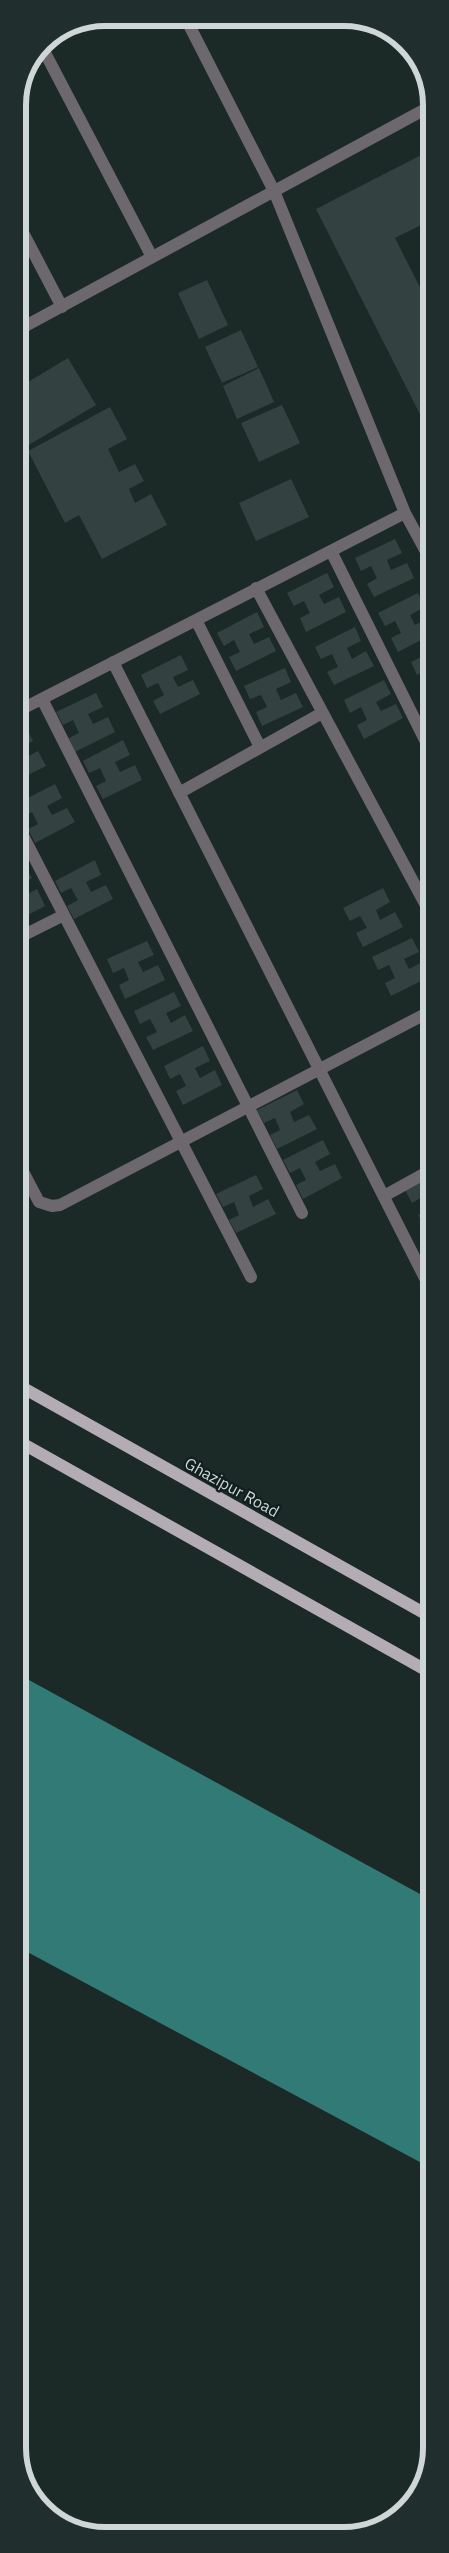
<svg xmlns="http://www.w3.org/2000/svg" width="449" height="2553" font-family="'IBM Plex Sans',sans-serif">
	<rect width="100%" height="100%" fill="#1b2927"/>
	<path fill="#317a76" d="M18,1674L431,1900V2168L18,1947Z"/>
	<path fill="#334240" d="M431,150V220L395,238L431,309V436L316,209Z
		M207,280L228,325L199,339L178,293Z
		M241,330L258,367L222,383L205,347Z
		M68,358L96,405L22,449L18,442V388Z
		M259,368L274,402L237,419L223,386Z
		M282,405L300,443L259,462L241,423Z
		M110,407L127,439L108,449L119,472L135,464L144,481L129,489L135,503L151,494L167,525L102,559L79,515L65,523L28,451Z
		M291,479L309,517L256,541L239,503Z
		M395,539L402,553L387,560L391,570L407,563L414,578L374,597L367,584L377,578L371,566L361,571L355,558Z
		M327,573L334,587L319,595L324,604L339,597L346,612L306,632L300,618L310,613L304,601L294,606L287,593Z
		M418,593L425,607L410,615L415,625L431,617V635L398,652L391,638L401,633L395,621L385,626L378,613Z
		M257,612L264,627L249,634L254,644L269,637L276,651L236,671L229,657L240,652L234,640L224,646L217,633Z
		M355,627L361,641L347,648L352,659L366,651L374,666L334,685L327,672L338,667L332,654L321,659L315,647Z
		M431,652V678L427,670L417,675L411,662Z
		M181,655L188,670L173,677L178,687L193,680L200,694L160,714L153,701L164,695L158,683L147,688L141,675Z
		M285,668L291,682L276,689L281,700L296,693L303,707L262,726L256,712L267,707L261,695L250,699L244,686Z
		M384,680L391,694L376,702L381,711L396,704L403,718L364,739L357,725L367,720L361,707L350,713L344,700Z
		M431,684V701H430L423,688Z
		M96,693L103,707L88,714L93,724L108,717L115,732L75,752L69,738L79,733L73,720L63,725L56,712Z
		M26,727L33,741L19,749L23,759L38,751L46,766L18,780V731Z
		M123,740L130,755L115,762L120,772L135,765L142,780L103,799L96,786L106,781L100,768L89,773L83,761Z
		M55,784L62,798L47,806L52,815L67,808L75,822L35,843L28,829L38,824L32,812L22,817L18,803Z
		M95,860L101,875L86,882L91,892L106,885L113,899L74,919L67,906L78,900L71,888L61,893L55,881Z
		M23,863L32,878L18,886V866Z
		M383,888L390,902L376,910L380,920L395,912L403,927L363,947L356,933L367,928L360,916L350,921L343,908Z
		M37,889L45,906L18,920V891L21,897Z
		M412,938L419,952L404,959L409,969L424,961L431,976L391,996L385,983L395,978L389,965L378,970L372,957Z
		M147,941L154,955L138,962L143,972L158,965L165,980L125,999L119,985L129,980L124,968L113,973L107,959Z
		M174,992L181,1006L166,1013L171,1023L185,1015L193,1031L153,1050L146,1037L157,1032L150,1019L140,1024L134,1011Z
		M203,1046L210,1061L195,1068L200,1078L215,1070L222,1085L183,1105L176,1091L186,1086L180,1074L170,1079L164,1066Z
		M297,1090L304,1104L290,1112L294,1122L309,1115L317,1129L277,1149L270,1135L280,1130L275,1118L264,1123L257,1110Z
		M323,1140L330,1154L315,1162L320,1171L335,1164L342,1178L303,1199L296,1185L306,1180L300,1168L290,1173L283,1160Z
		M256,1175L263,1189L249,1196L253,1207L268,1199L276,1214L236,1233L229,1220L239,1215L234,1202L223,1207L216,1194Z
		M431,1176V1225L425,1228L418,1215L428,1210L422,1197L412,1203L405,1190Z"/>
	<g fill="none" stroke-linecap="round" stroke-linejoin="round">
		<path stroke="#6d686d" stroke-width="12" d="M188,23L274,191L405,513L431,561
			M42,47L152,257
			M18,223L62,307
			M18,330L431,106
			M331,551L431,752
			M256,588L431,915
			M196,620L260,747
			M113,662L431,1290
			M42,699L302,1213
			M18,711L405,513
			M179,793L322,713
			M18,826L251,1277
			M18,938L64,915
			M18,1162L39,1202L52,1206L60,1205L431,1011
			M384,1196L431,1170"/>
		<path stroke="#b4acb5" stroke-width="12" d="M18,1385L431,1617
			M18,1441L431,1673"/>
	</g>
	<g text-anchor="middle" dominant-baseline="central" stroke-width="4.5" stroke-linejoin="round" paint-order="stroke">
		<g font-size="16" fill="#ced7d6" stroke="#111f1e">
			<text transform="translate(232 1487) rotate(29)">Ghazipur Road</text>
		</g>
	</g>
	<path d="M0 0H449V2553H0ZM105 26H344A79 79 0 0 1 423 105V2448A79 79 0 0 1 344 2527H105A79 79 0 0 1 26 2448V105A79 79 0 0 1 105 26Z" fill="#202e2d" fill-rule="evenodd"/>
	<path fill="none" stroke="#ced7d6" stroke-width="6" d="M105 26H344A79 79 0 0 1 423 105V2448A79 79 0 0 1 344 2527H105A79 79 0 0 1 26 2448V105A79 79 0 0 1 105 26Z"/>
</svg>
